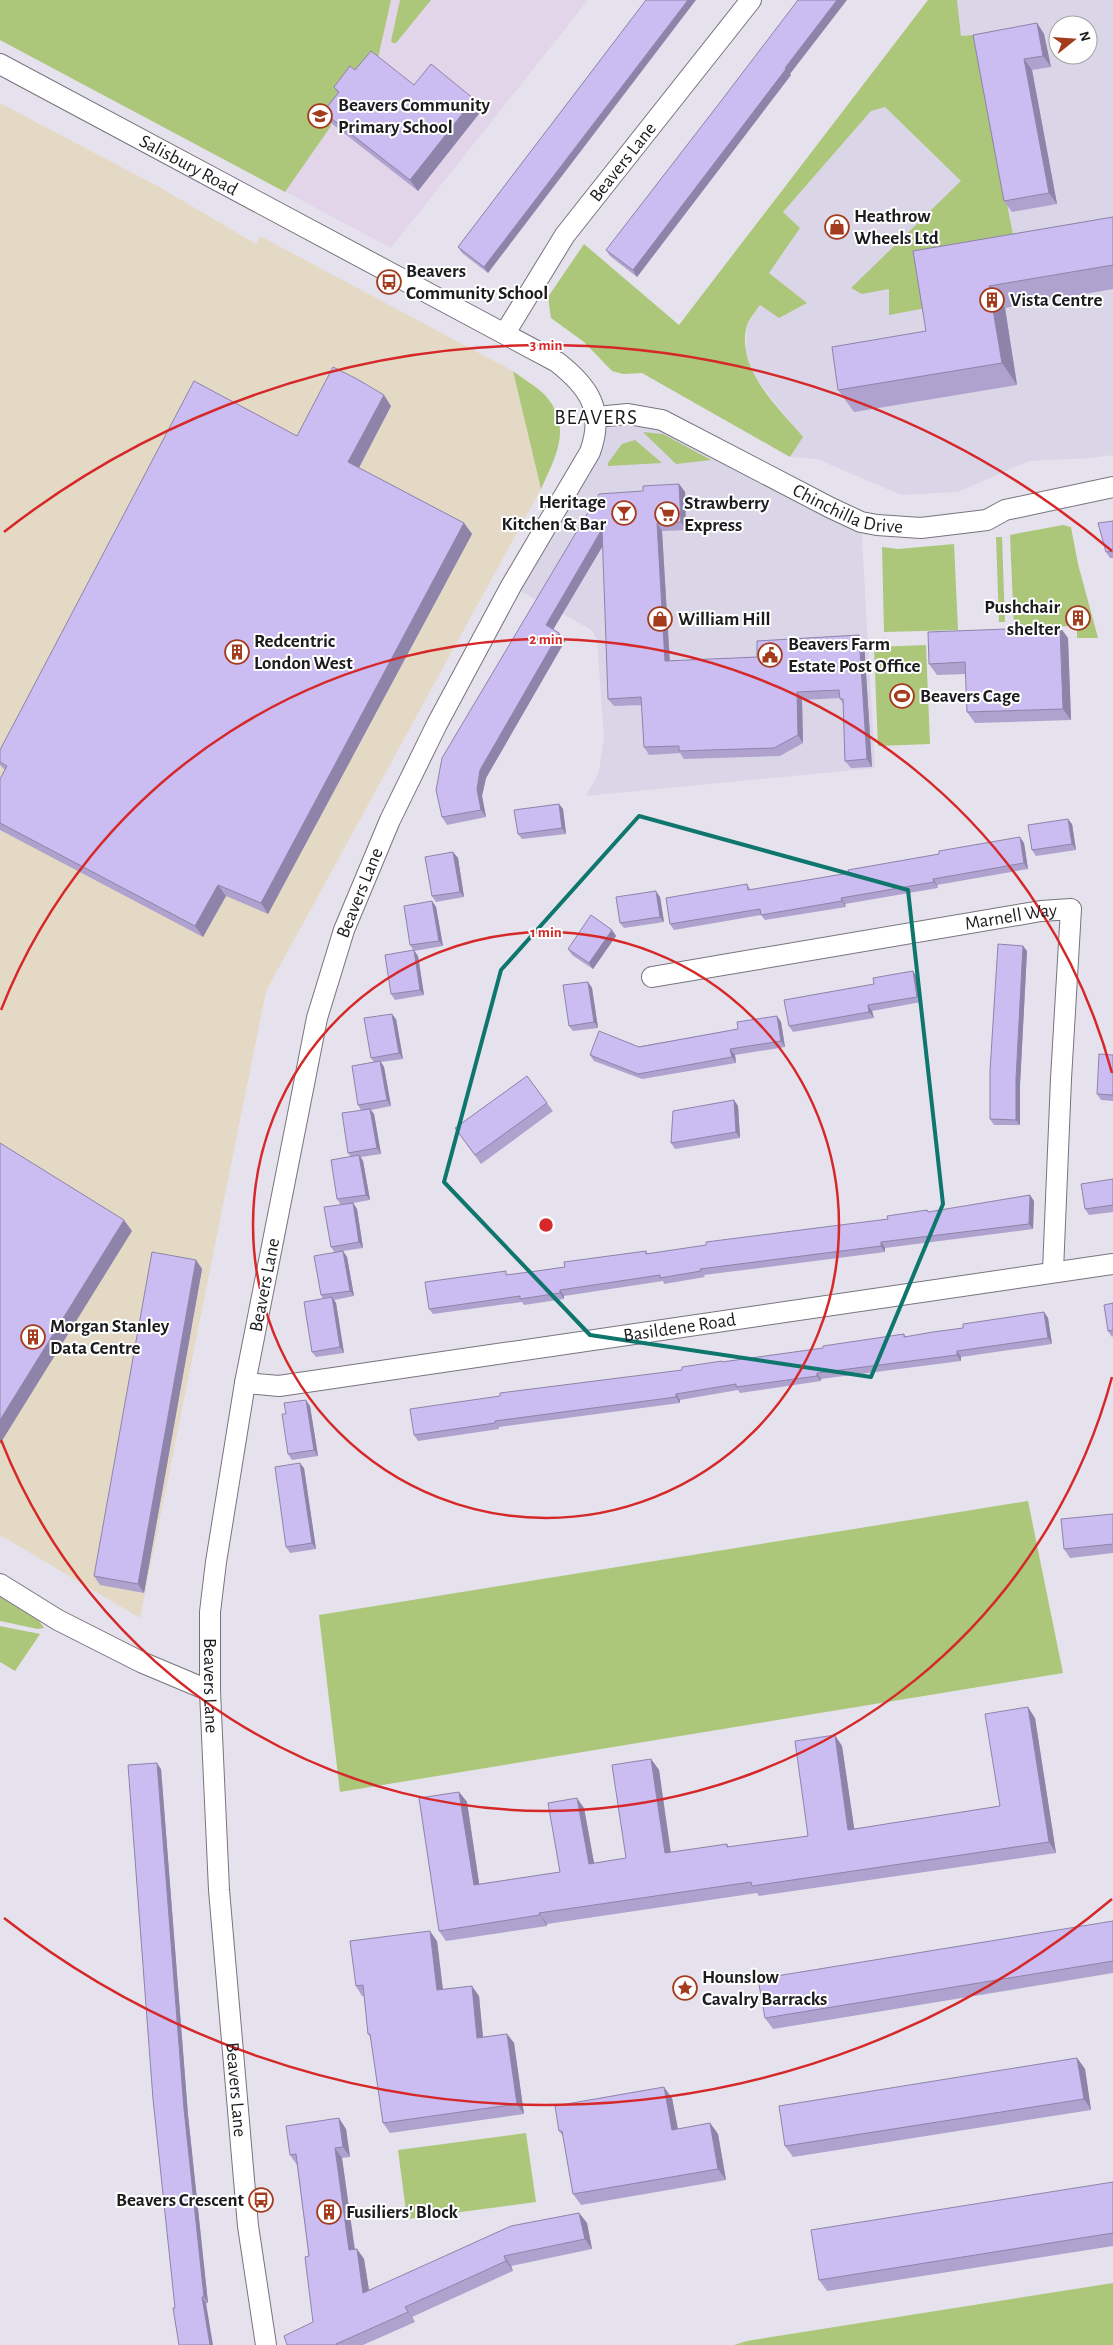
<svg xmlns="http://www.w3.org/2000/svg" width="1113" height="2345" font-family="'Alegreya Sans',sans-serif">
	<rect width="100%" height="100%" fill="#e5e2ed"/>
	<path fill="#dad5e7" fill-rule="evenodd" d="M957,0H1113V455L1092,458L1029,461L958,492L901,495L817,459L790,457L802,437L753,375L746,351L747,325L760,305L807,303L769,273L800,228L783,212L871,111L885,107L939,160L961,37ZM1058,25H1088V55H1058Z
		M628,414L861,522L875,768L586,796L599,772L604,737L597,641L594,633L588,628L511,586L597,426Z"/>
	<path fill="#e4d9c5" d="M0,103L161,188L256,244L260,236L513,371L541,489L266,991L140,1618L0,1535Z"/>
	<path fill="#e2d5e9" d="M0,0H588L391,248L0,40Z"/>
	<path fill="#acc67a" d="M0,0H391L378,58L329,120L331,126L285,192L0,40Z
		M400,0H431L396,43H393L391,41Z
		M928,0H957L961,36L974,35L1015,245L931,307L889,315V289L862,294L851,288L961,181L885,107L871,111L783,212L800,228L769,273L807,303L779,318L760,305C756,311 749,319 747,325C735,369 778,407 803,437L790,457L642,373L623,374L612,371L584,342L551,318L548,297L584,244L679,325Z
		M513,371C523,379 536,386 545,395C573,427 556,456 541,489Z
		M643,432L663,434L711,460L676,464Z
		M635,440L662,463L608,466V463L622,444Z
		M1063,525L1071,527L1078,564L1098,638H1077V626H1080V623L1086,622L1085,613L1071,614V626L1014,628L1010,535Z
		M996,537H1002L1005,622H999Z
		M954,544L958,630L884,632L882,547L898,549Z
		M926,645L930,744L878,746L874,647Z
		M1028,1501L1063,1673L340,1792L319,1615Z
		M0,1597L39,1621L44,1628L38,1629L0,1621Z
		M0,1626L40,1634L15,1671L0,1662Z
		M526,2133L536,2202L407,2219L398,2150Z
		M1113,2283V2345H734L747,2341Z"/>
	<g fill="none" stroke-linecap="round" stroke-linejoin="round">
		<g stroke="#77747e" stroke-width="22">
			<g id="street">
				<path id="s1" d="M0,64L557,362C589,387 605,410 590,452L511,586L437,724L390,820L344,930L317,1018L245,1383L216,1562L210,1612V1691L219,1890L248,2226L266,2345"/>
				<path id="s2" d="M505,333L565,235L751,0"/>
				<path id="s3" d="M596,417L628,414L662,420L831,508L861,522L877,525L921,528L987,520L1005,510L1113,487"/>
				<path id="s4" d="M652,977L1041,911L1071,909L1061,1079L1053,1271"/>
				<path id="s5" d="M245,1383L279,1386L1113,1264"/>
				<path d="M0,1584L58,1620L141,1662L210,1691"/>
			</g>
		</g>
		<use href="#street" stroke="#fff" stroke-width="20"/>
	</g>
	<path fill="#afa2cf" d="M646,0L488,273L462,253L458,247Z
		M1037,23L1044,34L1051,67L1032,70L1057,204L1012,212L1004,201L973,35Z
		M355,70L474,99L482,110L418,191L331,123L323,112L338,94L334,87Z
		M790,74L791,75L637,277L610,256L606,250Z
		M1113,217V289L1005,308L1017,385L854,412L838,390L926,331L913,251Z
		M391,406L359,468L464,523L472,534L268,914L226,896L203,937L0,830V779L5,770L0,765V750L297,436Z
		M679,484L685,492L686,530L662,531L670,661L757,657L864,642L872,767L851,768L845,761L843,704L840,698L802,700L803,743L780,756L684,759L680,753L649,755L644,747L642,705L614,706L608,699L603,545L553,630L565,641L486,778L482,796L486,817L447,825L442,817V758L643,491Z
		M1113,521V558H1110L1106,552Z
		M1068,638L1071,720L975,723L967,712L966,674L937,675L929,664Z
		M559,804L563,809L566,834L522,839L518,834Z
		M1072,824L1076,850L1036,856L1032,850Z
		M1024,843L1028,869L937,885L938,888L845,904L846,907L765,920L761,915L674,930L670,924L747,884L751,890Z
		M453,852L458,858L464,897L436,902L432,896Z
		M660,897L664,922L624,928L620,923Z
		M432,901L436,907L443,946L414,951L410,945Z
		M612,930L616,936L593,969L572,955L568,949Z
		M1023,946L1027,951L1020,1085V1125H994L990,1119Z
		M418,956L424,995L395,1000L391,994Z
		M917,977L921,1002L872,1011L874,1018L793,1032L789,1026Z
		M588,982L592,988L598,1028L573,1031L569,1026Z
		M777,1016L781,1022L785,1047L735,1055L736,1063L642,1079L594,1061L590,1055L738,1029Z
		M396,1019L403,1059L381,1062L384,1067L391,1106L371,1110L374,1114L381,1154L361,1157L363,1161L370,1200L353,1203L357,1209L363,1248L343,1251L347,1257L354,1296L334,1300L336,1303L344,1353L316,1357L312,1352L323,1299L321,1295L335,1253L331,1247L341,1205L337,1199L351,1157L348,1153L361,1110L358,1105L374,1062L371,1058Z
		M1113,1055V1101L1101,1100L1097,1094Z
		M527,1076L553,1111L481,1164L455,1128Z
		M734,1100L738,1106L740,1138L675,1149L671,1143Z
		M1113,1179V1212L1089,1215L1085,1209Z
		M1034,1201L1033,1229L885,1248V1252L704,1275L705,1277L664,1284L663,1281L564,1296V1299L524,1305L522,1302L433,1314L429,1309L508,1275L565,1267L646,1251L648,1254L888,1219L927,1210L929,1212Z
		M196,1260L202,1269L144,1593L100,1585L94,1576Z
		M1113,1303V1336L1112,1337L1108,1331Z
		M1044,1312L1048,1318L1052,1344L961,1357V1361L821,1379V1381L740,1393L738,1390L680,1400V1403L499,1427V1429L418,1441L414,1435L682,1370L723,1362L823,1348L904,1334L906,1337L963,1328Z
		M310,1406L318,1456L292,1460L288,1454Z
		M304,1468L316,1549L290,1553L286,1547Z
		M1113,1514V1553L1070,1558L1064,1549Z
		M1035,1718L1056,1853L759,1896L757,1893L547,1924V1926L446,1941L439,1931L459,1792L467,1802L479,1884L560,1872L584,1808L594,1863L626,1858L651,1759L659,1770L671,1852L727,1844L729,1847L808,1836L842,1746L854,1829L1000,1806Z
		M161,1769L188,2115L208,2303L175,2308Z
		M1113,1921V1973L773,2029L765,2018Z
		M437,1941L443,1989L479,1996L483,2037L507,2034L514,2043L524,2114L390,2133L383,2123L371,2038L368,2034L364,1996H362L356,1986Z
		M1077,2058L1085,2069L1091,2110L793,2157L785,2146Z
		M672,2098L678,2129L710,2123L718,2134L726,2180L581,2205L573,2194L563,2136L559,2131Z
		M346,2129L350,2157L342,2158L355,2249H357L364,2259L369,2290L579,2213L587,2223L592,2249L511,2266L513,2271L412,2317L415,2322L363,2345H287L313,2322L309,2256L297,2165L290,2155Z
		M1113,2182V2246L827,2291L819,2280Z"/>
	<path fill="#8e84a9" d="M688,0H696L488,273L484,267Z
		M837,0H847L790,74L791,75L637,277L633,270L785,68Z
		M1037,23L1044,34L1051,67L1043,56Z
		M1024,59L1032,70L1057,204L1049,193Z
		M474,99L482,110L418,191L410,180Z
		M989,286L1005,308L1017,385L1002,363Z
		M384,395L391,406L356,473L348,462Z
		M679,484L685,492L686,530L681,522Z
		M464,523L472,534L268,914L261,903Z
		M657,523L662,531L670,668L665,661Z
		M602,529L608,537L551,633L546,625Z
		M1060,627L1068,638L1071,720L1063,709Z
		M559,633L565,641L486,778L482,796L486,817L481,810L477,789L480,770Z
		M859,635L864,642L872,767L867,759Z
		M797,692L802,700L803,743L798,735Z
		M559,804L563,809L566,834L562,828Z
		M1068,819L1072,824L1076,850L1072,844Z
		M1020,837L1024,843L1028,869L1024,863Z
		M453,852L458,858L464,897L460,892Z
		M933,879L937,885L938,888L934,882Z
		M218,885L226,896L203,937L195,926Z
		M656,891L660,897L664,922L660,917Z
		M841,898L845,904L846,907L842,901Z
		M432,901L436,907L443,946L439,941Z
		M612,930L616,936L593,969L589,963Z
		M1023,946L1027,951L1020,1085V1125L1016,1120V1079Z
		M414,950L418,956L424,995L420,990Z
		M913,971L917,977L921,1002L917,997Z
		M588,982L592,988L598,1028L594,1022Z
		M868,1005L872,1011L874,1018L869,1012Z
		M392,1014L396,1019L403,1059L399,1053Z
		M777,1016L781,1022L785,1047L781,1041Z
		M730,1049L735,1055L736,1063L732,1057Z
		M380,1061L384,1067L391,1106L387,1100Z
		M734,1100L738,1106L740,1138L736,1132Z
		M370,1109L374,1114L381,1154L377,1148Z
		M359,1155L363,1161L370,1200L366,1195Z
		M1030,1195L1034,1201L1033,1229L1029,1224Z
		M353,1203L357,1209L363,1248L359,1242Z
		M124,1220L132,1231L0,1444V1420Z
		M881,1242L885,1248V1252L881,1246Z
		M343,1251L347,1257L354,1296L350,1291Z
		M196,1260L202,1269L144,1593L138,1584Z
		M560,1290L564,1296V1299L560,1293Z
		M332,1297L336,1303L344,1353L340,1347Z
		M1044,1312L1048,1318L1052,1344L1048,1338Z
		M957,1351L961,1357V1361L957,1355Z
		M817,1373L821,1379V1381L817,1376Z
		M676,1394L680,1400V1403L676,1397Z
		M306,1400L310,1406L318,1456L314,1450Z
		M300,1463L304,1468L316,1549L312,1543Z
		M1028,1707L1035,1718L1056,1853L1049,1842Z
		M835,1735L842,1746L856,1840L848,1830Z
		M651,1759L659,1770L672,1863L665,1853Z
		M157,1763L161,1769L188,2115L208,2303L204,2297L184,2109Z
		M459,1792L467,1802L481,1896L474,1885Z
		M577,1798L584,1808L596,1874L589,1864Z
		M539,1913L547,1924V1926L540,1915Z
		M430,1931L437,1941L444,2000L437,1990Z
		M472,1986L479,1996L484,2048L477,2038Z
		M507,2034L514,2043L524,2114L517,2104Z
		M1077,2058L1085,2069L1091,2110L1084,2099Z
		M664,2087L672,2098L680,2141L672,2130Z
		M339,2118L346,2129L350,2157L343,2147Z
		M710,2123L718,2134L726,2180L718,2169Z
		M335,2148L342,2158L356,2260L349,2250Z
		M579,2213L587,2223L592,2249L585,2239Z
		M357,2249L364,2259L371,2303L363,2293Z
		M504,2256L511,2266L513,2271L506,2261Z
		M202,2297L206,2303L213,2345H210L209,2341Z
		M405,2307L412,2317L415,2322L408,2312Z"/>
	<path fill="#cbbcf1" stroke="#8e84a9" d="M646,0H688L484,267L458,247Z
		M798,0H837L785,68L786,69L633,270L606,250L718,105Z
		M1037,23L1043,56L1024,59L1049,193L1004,201L973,35Z
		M371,51L414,85L431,64L474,99L410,180L323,112L339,92L334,87L350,66L355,70Z
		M1113,217V265L989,286L1002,363L838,390L832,347L926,331L913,251Z
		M333,367L357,379L384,395L348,462L464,523L261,903L218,885L195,926L0,823V779L7,766L0,762V750L194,381L297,436Z
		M679,484L681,522L657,523L665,661L757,657V641L859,635L867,759L845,761L843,699H840L839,690L797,692L798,735L774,748L679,751V746L644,747L641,697L608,699L602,529L546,625L559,633L480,770L477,789L481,810L442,817L436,790L442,758L599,494L643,491V486Z
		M1113,521V551L1106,552L1098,523Z
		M1060,627L1063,709L967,712L965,662L929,664L928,632Z
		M559,804L562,828L518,834L514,810Z
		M1068,819L1072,844L1032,850L1028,825Z
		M1020,837L1024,863L933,879L934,882L841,898L842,901L761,915L760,909L670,924L666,898L747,884L748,890L849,873L848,870L939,854V851Z
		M453,852L460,892L432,896L425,857Z
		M656,891L660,917L620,923L616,897Z
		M432,901L439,941L410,945L404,906Z
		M591,915L612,930L589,963L568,949Z
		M998,944L1023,946L1016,1079V1120L990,1119V1071Z
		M414,950L420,990L391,994L385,955Z
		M913,971L917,997L868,1005L869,1012L789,1026L784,1000L874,984L873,978Z
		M588,982L594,1022L569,1026L563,985Z
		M392,1014L399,1053L371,1058L364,1018Z
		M777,1016L781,1041L730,1049L732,1057L638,1074L590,1055L599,1031L639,1047L738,1029L737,1022Z
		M1099,1054L1113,1055V1095L1097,1094Z
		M380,1061L387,1100L358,1105L352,1066Z
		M527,1076L547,1103L475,1155L455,1128Z
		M734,1100L736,1132L671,1143L673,1111Z
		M370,1109L377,1148L348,1153L342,1113Z
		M0,1143L124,1220L0,1420Z
		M359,1155L366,1195L337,1199L331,1160Z
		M1113,1179V1205L1085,1209L1081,1184Z
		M1030,1195L1029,1224L881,1242V1246L700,1269L701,1271L660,1278V1275L560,1290V1293L520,1299V1296L429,1309L425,1282L506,1271V1275L537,1271L565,1267L564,1262L646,1251V1254L706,1245V1242L888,1219L887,1216L927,1210L928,1212Z
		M353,1203L359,1242L331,1247L324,1207Z
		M343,1251L350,1291L321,1295L314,1256Z
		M152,1252L196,1260L138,1584L94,1576Z
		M332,1297L340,1347L312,1352L304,1302Z
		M1113,1303V1330L1108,1331L1104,1305Z
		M1044,1312L1048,1338L957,1351V1355L817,1373V1376L736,1387V1384L676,1394V1397L495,1421V1423L414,1435L410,1409L500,1396V1393L682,1370V1367L722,1361V1362L823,1348V1346L904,1334V1337L933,1332L963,1328V1324Z
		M306,1400L314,1450L288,1454L282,1414H286L284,1403Z
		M300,1463L312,1543L286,1547L275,1467Z
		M1113,1514V1544L1064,1549L1061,1519Z
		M1028,1707L1049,1842L752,1886L751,1882L539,1913L540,1915L439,1931L419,1798L459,1792L474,1885L560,1872L548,1803L577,1798L589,1864L626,1858L612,1765L651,1759L665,1853L727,1844V1847L808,1836L795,1741L835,1735L848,1830L1000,1806L985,1714Z
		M157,1763L184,2109L204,2297H202L210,2345H179L173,2308H175L153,2099L128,1765Z
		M1113,1921V1961L765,2018L758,1979Z
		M430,1931L437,1990L472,1986L477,2038L507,2034L517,2104L383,2123L370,2034H368L363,1985L356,1986L350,1941Z
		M1077,2058L1084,2099L785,2146L779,2106Z
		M664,2087L672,2130L710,2123L718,2169L573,2194L562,2131H559L555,2106Z
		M339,2118L343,2147L335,2148L349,2250L357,2249L363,2293L511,2226L579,2213L585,2239L504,2256L506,2261L405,2307L408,2312L336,2344L337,2345H287L284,2336L313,2322L305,2257L309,2256L296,2154L290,2155L286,2126Z
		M1113,2182V2233L819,2280L811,2230Z"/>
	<path fill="none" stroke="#0f766e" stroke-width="4" stroke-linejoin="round" d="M639,816L908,890L943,1204L871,1377L590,1335L444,1182L501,970Z"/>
	<g fill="none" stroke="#d62828" stroke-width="2.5">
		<circle cx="546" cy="1225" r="293"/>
		<path d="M1112 1377A586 586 0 0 1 1 1440M1 1010A586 586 0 0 1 1112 1073"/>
		<path d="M1112 1899A880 880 0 0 1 4 1918M4 532A880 880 0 0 1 1112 551"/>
	</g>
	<defs>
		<g id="school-ring" transform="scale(1.25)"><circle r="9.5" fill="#fff" stroke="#a33b1d" stroke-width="1.5"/><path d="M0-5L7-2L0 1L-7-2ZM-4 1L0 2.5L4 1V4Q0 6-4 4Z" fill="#a33b1d"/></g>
		<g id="shop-ring" transform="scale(1.25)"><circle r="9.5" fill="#fff" stroke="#a33b1d" stroke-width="1.5"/><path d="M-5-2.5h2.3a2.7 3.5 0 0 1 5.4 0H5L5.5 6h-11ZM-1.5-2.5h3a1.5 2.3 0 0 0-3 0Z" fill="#a33b1d"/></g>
		<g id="bus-ring" transform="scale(1.25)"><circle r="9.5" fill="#fff" stroke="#a33b1d" stroke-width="1.5"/><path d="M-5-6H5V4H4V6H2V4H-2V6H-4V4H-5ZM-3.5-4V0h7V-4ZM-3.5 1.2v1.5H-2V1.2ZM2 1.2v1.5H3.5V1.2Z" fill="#a33b1d"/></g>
		<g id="building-ring" transform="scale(1.25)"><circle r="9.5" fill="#fff" stroke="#a33b1d" stroke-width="1.5"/><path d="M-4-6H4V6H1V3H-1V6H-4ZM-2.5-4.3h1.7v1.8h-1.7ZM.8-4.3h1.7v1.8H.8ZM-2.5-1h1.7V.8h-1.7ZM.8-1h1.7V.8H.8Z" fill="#a33b1d"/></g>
		<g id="bar-ring" transform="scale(1.25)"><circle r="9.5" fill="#fff" stroke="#a33b1d" stroke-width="1.5"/><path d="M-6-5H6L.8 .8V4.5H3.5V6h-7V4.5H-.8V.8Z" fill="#a33b1d"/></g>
		<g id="supermarket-ring" transform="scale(1.25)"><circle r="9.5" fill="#fff" stroke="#a33b1d" stroke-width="1.5"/><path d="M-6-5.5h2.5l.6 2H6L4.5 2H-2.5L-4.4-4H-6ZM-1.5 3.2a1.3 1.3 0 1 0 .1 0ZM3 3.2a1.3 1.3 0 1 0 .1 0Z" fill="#a33b1d"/></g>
		<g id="civic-ring" transform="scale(1.25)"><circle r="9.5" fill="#fff" stroke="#a33b1d" stroke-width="1.5"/><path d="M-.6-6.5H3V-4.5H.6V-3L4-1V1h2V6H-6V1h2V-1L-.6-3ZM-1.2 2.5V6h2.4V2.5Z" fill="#a33b1d"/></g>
		<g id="stadium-ring" transform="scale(1.25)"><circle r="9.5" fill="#fff" stroke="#a33b1d" stroke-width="1.5"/><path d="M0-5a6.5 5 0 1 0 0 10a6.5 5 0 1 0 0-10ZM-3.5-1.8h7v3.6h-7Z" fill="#a33b1d"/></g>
		<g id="sight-ring" transform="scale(1.25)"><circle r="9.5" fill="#fff" stroke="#a33b1d" stroke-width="1.5"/><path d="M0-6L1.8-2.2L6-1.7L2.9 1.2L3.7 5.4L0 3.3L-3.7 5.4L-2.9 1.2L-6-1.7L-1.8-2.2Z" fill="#a33b1d"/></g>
	</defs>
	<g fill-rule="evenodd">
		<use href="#school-ring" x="320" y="116"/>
		<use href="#shop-ring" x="837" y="227"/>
		<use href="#bus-ring" x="389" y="282"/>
		<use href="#building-ring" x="992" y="300"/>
		<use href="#bar-ring" x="624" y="513"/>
		<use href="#supermarket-ring" x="667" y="514"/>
		<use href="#building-ring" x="1078" y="618"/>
		<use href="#shop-ring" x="660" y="619"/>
		<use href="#building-ring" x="237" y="652"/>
		<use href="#civic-ring" x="770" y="655"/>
		<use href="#stadium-ring" x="902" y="696"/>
		<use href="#building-ring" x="33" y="1337"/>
		<use href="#sight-ring" x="685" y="1988"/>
		<use href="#bus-ring" x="261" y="2200"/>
		<use href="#building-ring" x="329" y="2212"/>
	</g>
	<g text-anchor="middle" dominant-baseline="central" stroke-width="4" stroke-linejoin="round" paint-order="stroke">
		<g font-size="19" font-weight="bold" fill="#1c1b1e" stroke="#fff" text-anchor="start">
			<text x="338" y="105">Beavers Community<tspan x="338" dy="22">Primary School</tspan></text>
			<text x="854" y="216">Heathrow<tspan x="854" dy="22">Wheels Ltd</tspan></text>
			<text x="406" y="271">Beavers<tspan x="406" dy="22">Community School</tspan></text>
			<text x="1010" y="300">Vista Centre</text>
			<text x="606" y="502" text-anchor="end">Heritage<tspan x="606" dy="22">Kitchen &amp; Bar</tspan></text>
			<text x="684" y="503">Strawberry<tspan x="684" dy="22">Express</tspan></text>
			<text x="1060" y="607" text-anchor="end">Pushchair<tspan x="1060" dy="22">shelter</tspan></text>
			<text x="678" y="619">William Hill</text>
			<text x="254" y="641">Redcentric<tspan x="254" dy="22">London West</tspan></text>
			<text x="788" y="644">Beavers Farm<tspan x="788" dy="22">Estate Post Office</tspan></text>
			<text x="920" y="696">Beavers Cage</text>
			<text x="50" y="1326">Morgan Stanley<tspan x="50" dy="22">Data Centre</tspan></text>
			<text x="702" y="1977">Hounslow<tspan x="702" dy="22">Cavalry Barracks</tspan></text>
			<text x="244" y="2200" text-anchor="end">Beavers Crescent</text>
			<text x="346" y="2212">Fusiliers' Block</text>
		</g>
		<g font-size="19" fill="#1c1b1e" stroke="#fff">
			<text stroke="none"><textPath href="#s2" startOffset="208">Beavers Lane</textPath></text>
			<text stroke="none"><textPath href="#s1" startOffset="214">Salisbury Road</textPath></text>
			<text stroke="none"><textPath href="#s3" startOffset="274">Chinchilla Drive</textPath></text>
			<text transform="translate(360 893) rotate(-68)">Beavers Lane</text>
			<text stroke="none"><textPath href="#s4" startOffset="364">Marnell Way</textPath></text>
			<text transform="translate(265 1285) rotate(-79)">Beavers Lane</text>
			<text stroke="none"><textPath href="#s5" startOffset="439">Basildene Road</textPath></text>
			<text stroke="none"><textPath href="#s1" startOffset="2044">Beavers Lane</textPath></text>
			<text stroke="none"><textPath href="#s1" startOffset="2449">Beavers Lane</textPath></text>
		</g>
		<g font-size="21" letter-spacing="1" fill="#1c1b1e" stroke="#fff">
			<text x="596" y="417">BEAVERS</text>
		</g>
	</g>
	<circle cx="546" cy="1225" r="8" fill="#d62828" stroke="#fff" stroke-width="2.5"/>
	<g font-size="15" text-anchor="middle" font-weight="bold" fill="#d62828" stroke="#fff" stroke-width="4" stroke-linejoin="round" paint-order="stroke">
		<text x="546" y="350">3 min</text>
		<text x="546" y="644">2 min</text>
		<text x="546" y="937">1 min</text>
	</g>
	<g transform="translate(1073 40) rotate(73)"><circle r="24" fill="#ffffff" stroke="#a4a4a5"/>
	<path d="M0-4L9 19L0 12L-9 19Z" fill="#a33b1d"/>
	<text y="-8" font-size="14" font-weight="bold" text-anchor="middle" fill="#1c1b1e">N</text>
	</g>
</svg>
